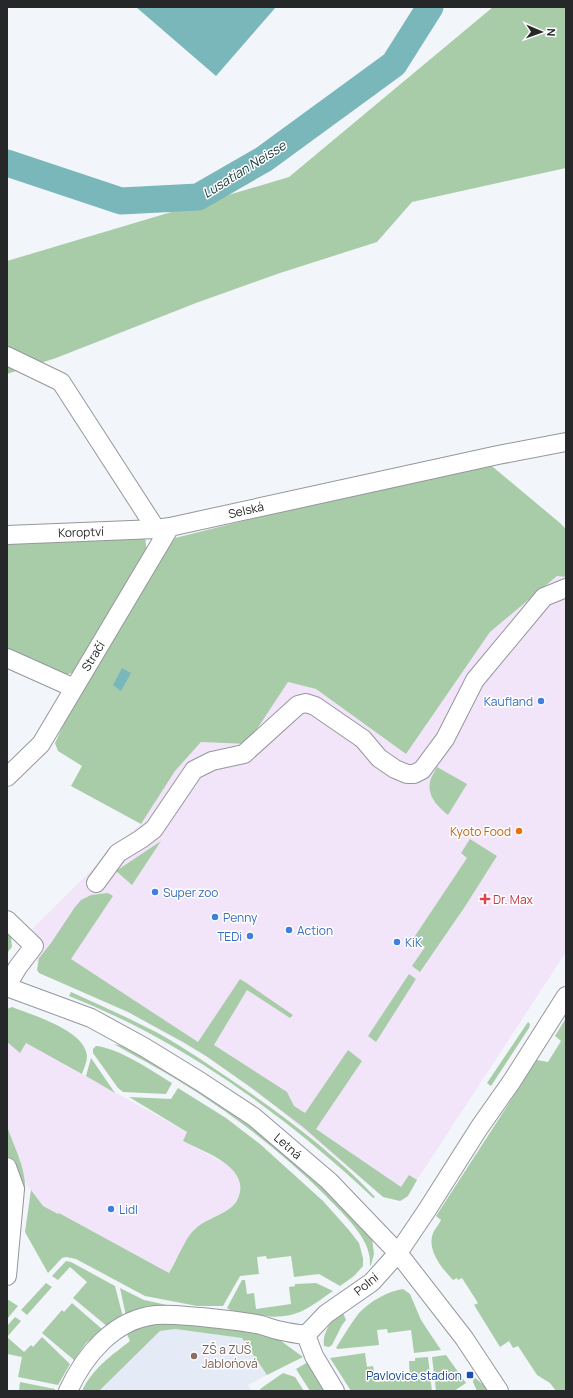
<svg xmlns="http://www.w3.org/2000/svg" width="573" height="1398" font-family="Manrope,sans-serif">
	<rect width="100%" height="100%" fill="#f2f5fa"/>
	<path fill="#f2e5fa" d="M557,576L566,577V952L404,1200L400,1201L377,1192L275,1106L206,1056L128,1012L39,973L31,930L122,840L141,824L175,771L201,742L247,744L287,682L316,689L406,754L490,632Z
		M7,1042L20,1052L26,1043L187,1132L183,1141L228,1165L238,1175L241,1187L238,1201L230,1209L203,1222L192,1231L169,1273L59,1213L58,1215L43,1206L26,1184L23,1170L7,1126Z"/>
	<path fill="#e5eaf7" d="M175,1329L242,1338L267,1375L248,1385L251,1391H99L160,1331Z"/>
	<path fill="#a9cca8" d="M493,7H566V168L412,202L377,242L280,273L196,303L56,358L7,374V261L289,177Z
		M487,462L560,523L566,529V577L557,576L490,632L406,754L316,689L288,682L247,744L201,742L175,771L141,824L71,786L82,766L58,751L55,743L81,687L121,618L175,538L446,470Z
		M145,534L147,557L77,669L72,673L65,675L7,651V541Z
		M437,767L467,784L448,815C438,807 427,796 430,782C431,777 435,771 437,767Z
		M470,839L497,856L466,905L420,972L412,966L425,947L413,939L467,858L461,853Z
		M161,841L132,885L116,871Z
		M108,893L113,896L71,959L198,1042L240,979L245,982L293,1015L290,1018L247,990L214,1045L287,1092L294,1106L305,1113L348,1050L362,1061L316,1129L401,1187L409,1175L417,1180L408,1196L400,1201L383,1197L303,1127L249,1086L206,1056L183,1042L128,1012L39,973L37,970L39,958L51,943L75,907L81,900L91,895Z
		M7,930L11,937L12,947L7,953Z
		M409,974L416,979L376,1042L368,1036Z
		M71,992C100,1005 129,1018 156,1032C187,1049 215,1069 243,1088C289,1120 336,1155 375,1197L373,1198L371,1196C307,1135 227,1075 149,1033C123,1019 96,1007 69,996Z
		M12,1007C32,1015 85,1030 87,1056C87,1062 84,1068 82,1074L26,1043L20,1053L7,1042V1009Z
		M566,1018V1391H556L550,1383L537,1375L518,1346L513,1348L509,1341L500,1347L474,1305L478,1303L462,1278L458,1280L457,1278L453,1280C442,1268 425,1249 434,1231C436,1228 439,1224 441,1220L436,1216L537,1060L548,1062L561,1041L555,1036Z
		M528,1022L530,1024L529,1028L491,1086L487,1083Z
		M114,1044L133,1048L172,1071L271,1140L312,1176L372,1238L374,1254L371,1265L370,1266C370,1262 370,1257 369,1254C365,1233 340,1211 326,1196C287,1157 244,1123 198,1093C171,1075 142,1060 114,1044Z
		M96,1046C119,1048 152,1071 172,1083L166,1094L123,1092L118,1088L93,1053V1049Z
		M91,1058L115,1093L86,1076Z
		M178,1088L226,1118L260,1144L323,1201L348,1229L359,1243L363,1258V1266L354,1276L340,1286L319,1274L294,1277L291,1256L267,1259L266,1256L257,1257L259,1274L240,1276L223,1306H197L145,1296L76,1259L66,1257L62,1258L48,1273L25,1232L31,1190L43,1206L58,1214L59,1213L169,1273C176,1262 185,1239 193,1231C203,1220 218,1217 229,1209C236,1204 238,1200 240,1192C245,1165 202,1151 183,1141L187,1132L129,1097L171,1099Z
		M7,1126C14,1147 27,1170 25,1192L22,1191L7,1153Z
		M66,1261L71,1262L115,1286L123,1317L108,1327L73,1298L87,1282L70,1267L58,1280L52,1276Z
		M242,1280H245L247,1294L254,1293L256,1309L291,1304L289,1287L295,1286V1284L316,1283L333,1291C324,1297 314,1305 304,1310C281,1322 254,1315 230,1310L227,1308Z
		M46,1283L52,1287L27,1315L21,1310Z
		M120,1288L144,1300L176,1307L126,1316Z
		M403,1289L410,1294L421,1320L441,1350L414,1353L411,1330L388,1333L387,1329L377,1330L379,1345L338,1349L336,1348C343,1337 351,1323 359,1313C369,1302 388,1291 403,1289Z
		M7,1299L18,1306L7,1319Z
		M72,1303L103,1330L86,1343L74,1360L42,1333L62,1310L64,1312Z
		M343,1313L346,1320L342,1325L332,1345L329,1347L324,1346C322,1334 330,1322 339,1314Z
		M15,1317L21,1321L7,1337L24,1352L31,1345L33,1347L42,1337L70,1364L58,1385L18,1377L22,1357L7,1354V1326Z
		M178,1321L252,1331L277,1338L303,1357L267,1375L242,1338L175,1329L160,1331L99,1391H82C92,1369 112,1355 130,1341L125,1330L150,1323Z
		M365,1353L367,1367L373,1366L376,1382L410,1378L409,1361H415V1358L428,1357L432,1391H367V1390L351,1391L330,1358Z
		M446,1355L466,1383L454,1391H436L432,1357Z
		M308,1362L328,1391H310L296,1369Z
		M283,1373L295,1377L304,1391H261L260,1389Z
		M474,1377L485,1386L489,1391H477L473,1382Z
		M20,1382L55,1389V1391H19Z"/>
	<path fill="#79b7bb" d="M136,7H276L216,76Z
		M122,668L131,673L121,691L113,685Z"/>
	<g fill="none" stroke-linecap="round" stroke-linejoin="round">
		<path stroke="#79b7bb" stroke-width="27" d="M7,163L121,201L198,197L264,159L394,64L430,7"/>
		<g stroke="#95979c" stroke-width="20">
			<path id="minor" d="M7,356L61,382L156,529
				M7,535L156,529L170,527L498,455L566,442
				M7,658L74,688
				M7,777L41,744L170,527
				M96,883L118,853L141,839L154,829L194,770L212,761L244,754L298,705L306,703L315,706L363,739L379,758L395,769L407,774H414L422,770L445,739L475,680L544,597L566,588
				M7,920L34,946L18,967L7,985
				M7,987L91,1018L144,1047L201,1082L254,1117L329,1181L398,1253L464,1338L499,1391
				M7,1167L15,1189L7,1276
				M306,1335L326,1314L372,1282L398,1253L427,1210L479,1128L512,1081L566,996
				M306,1335L314,1356L335,1391
				M68,1391C84,1356 114,1319 156,1315C171,1314 186,1316 201,1317C221,1319 242,1321 261,1325C268,1327 275,1330 282,1331C290,1333 298,1334 306,1335"/>
		</g>
		<use href="#minor" stroke="#fff" stroke-width="18"/>
	</g>
	<g fill="#3f7fe0" stroke="#fff" stroke-width="1.5">
		<circle cx="541" cy="701" r="4"/>
		<circle cx="155" cy="892" r="4"/>
		<circle cx="215" cy="917" r="4"/>
		<circle cx="289" cy="930" r="4"/>
		<circle cx="250" cy="936" r="4"/>
		<circle cx="397" cy="942" r="4"/>
		<circle cx="111" cy="1209" r="4"/>
	</g>
	<circle fill="#e8710a" stroke="#fff" stroke-width="1.5" cx="519" cy="831" r="4"/>
	<path fill="#e0444e" stroke="#fff" stroke-width="1.5" d="M483 893h4v4h4v4h-4v4h-4v-4h-4v-4h4z"/>
	<circle fill="#8d6e63" stroke="#fff" stroke-width="1.5" cx="194" cy="1356" r="4"/>
	<rect fill="#1a4fb4" stroke="#fff" stroke-width="1.5" x="466" y="1371" width="8" height="8" rx="2"/>
	<g text-anchor="middle" dominant-baseline="central" stroke-width="3" stroke-linejoin="round" paint-order="stroke">
		<g font-size="12" fill="#262729" stroke="#fff">
			<text transform="translate(246 510) rotate(-13)">Selská</text>
			<text transform="translate(81 532) rotate(-2)">Koroptví</text>
			<text transform="translate(93 656) rotate(-59)">Stračí</text>
			<text transform="translate(288 1146) rotate(41)">Letná</text>
			<text transform="translate(366 1284) rotate(-40)">Polní</text>
		</g>
		<g font-size="12" fill="#366cbe" stroke="#fff" text-anchor="start">
			<text x="533" y="701" text-anchor="end">Kaufland</text>
			<text x="163" y="892">Super zoo</text>
			<text x="223" y="917">Penny</text>
			<text x="297" y="930">Action</text>
			<text x="242" y="936" text-anchor="end">TEDi</text>
			<text x="405" y="942">KiK</text>
			<text x="119" y="1209">Lidl</text>
		</g>
		<g font-size="12" fill="#c56008" stroke="#fff" text-anchor="end">
			<text x="511" y="831">Kyoto Food</text>
		</g>
		<g font-size="12" fill="#be3a42" stroke="#fff" text-anchor="start">
			<text x="493" y="899">Dr. Max</text>
		</g>
		<g font-size="12" fill="#785e54" stroke="#fff" text-anchor="start">
			<text x="202" y="1349">ZŠ a ZUŠ<tspan x="202" dy="14">Jablońová</tspan></text>
		</g>
		<g font-size="12" fill="#164399" stroke="#fff" text-anchor="end">
			<text x="462" y="1375">Pavlovice stadion</text>
		</g>
		<g font-size="13" font-style="italic" fill="#133436" stroke="#fff">
			<text transform="translate(244 169) rotate(-32)">Lusatian Neisse</text>
		</g>
	</g>
	<rect width="573" height="1398" fill="none" stroke="#262729" stroke-width="16"/>
	<g transform="translate(541 32) rotate(92)" stroke="#ffffff" stroke-width="3" paint-order="stroke">
	<path d="M0-3L7 15L0 10L-7 15Z" fill="#262729"/>
	<text y="-6" font-size="11" font-weight="bold" text-anchor="middle" fill="#262729">N</text>
	</g>
</svg>
